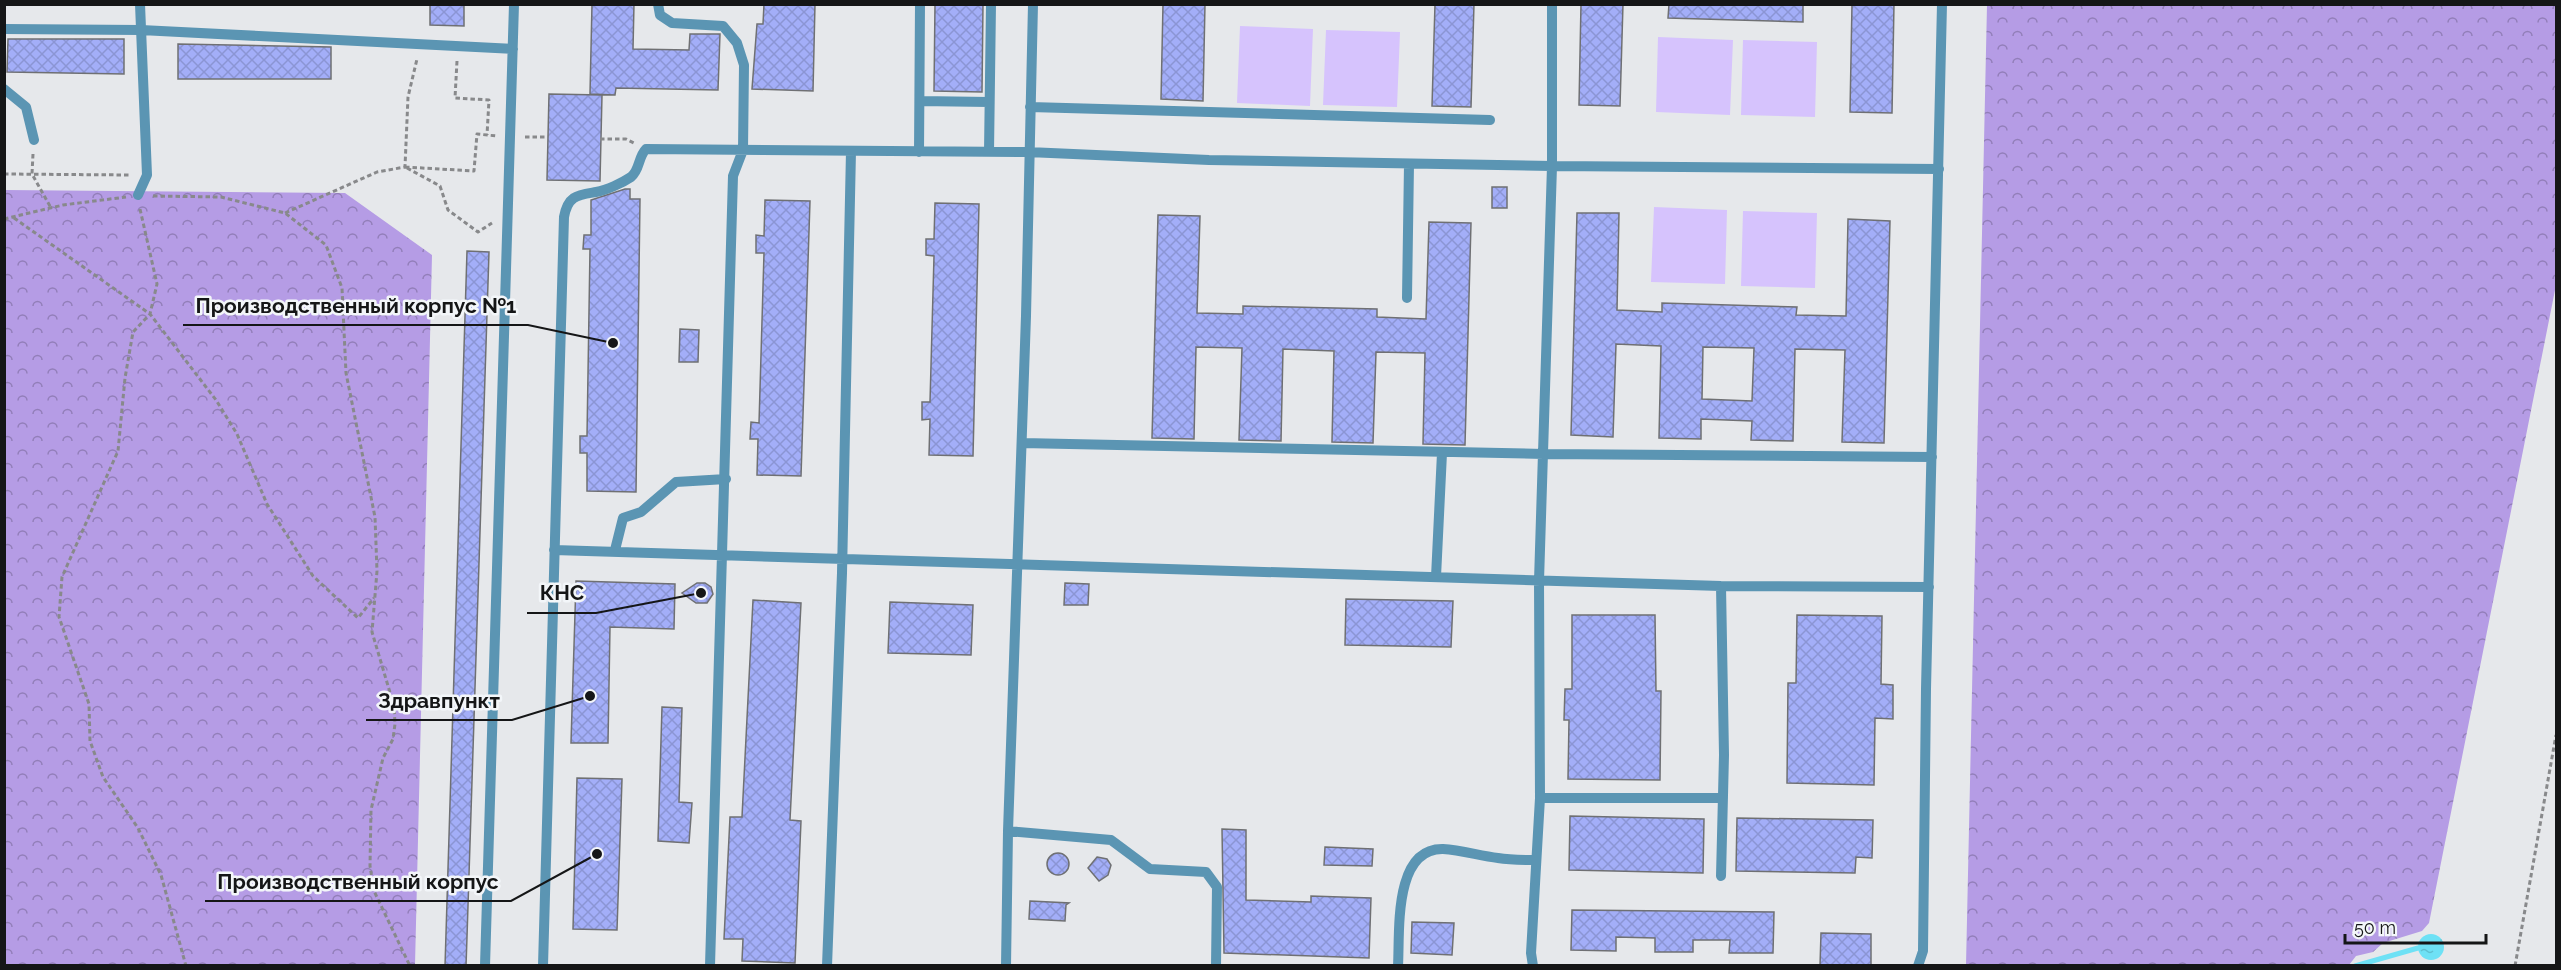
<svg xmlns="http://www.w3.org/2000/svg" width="2561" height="970" font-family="Raleway,sans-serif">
	<defs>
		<pattern id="forest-crowns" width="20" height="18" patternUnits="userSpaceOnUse" patternTransform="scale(1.5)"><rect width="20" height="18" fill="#b59ce5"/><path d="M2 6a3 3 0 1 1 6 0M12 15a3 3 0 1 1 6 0" fill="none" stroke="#927eb9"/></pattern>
		<pattern id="water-ripples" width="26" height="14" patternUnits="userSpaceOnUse" patternTransform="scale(1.5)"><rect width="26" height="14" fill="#6ee1f5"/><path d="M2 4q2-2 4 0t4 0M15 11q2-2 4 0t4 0" fill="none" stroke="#5ec0d1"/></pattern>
		<pattern id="building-cross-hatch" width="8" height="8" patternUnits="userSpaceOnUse" patternTransform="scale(1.5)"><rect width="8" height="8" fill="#a3aef8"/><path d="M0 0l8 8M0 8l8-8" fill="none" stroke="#8b95d4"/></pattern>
	</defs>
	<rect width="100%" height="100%" fill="#e6e8eb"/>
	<path fill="#d6c3fd" d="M1240,26L1313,29L1310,106L1237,103Z
		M1326,30L1400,32L1397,107L1323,105Z
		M1658,37L1733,40L1730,115L1656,112Z
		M1743,40L1817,42L1815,117L1741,115Z
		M1654,207L1727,210L1725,284L1651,282Z
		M1743,211L1817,213L1815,288L1741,286Z"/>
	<path fill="url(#forest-crowns)" d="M1987,5H2556V285L2429,923L2422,931L2383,943L2373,952L2356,956L2349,965H1966Z
		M5,190L345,193L432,255L415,965L5,966Z"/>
	<path fill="url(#water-ripples)" d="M2418 947a13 13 0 1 1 26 0a13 13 0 1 1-26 0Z"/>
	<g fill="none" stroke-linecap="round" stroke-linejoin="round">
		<path stroke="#6ee1f5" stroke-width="5" d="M2355,966L2418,948"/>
	</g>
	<path fill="url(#building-cross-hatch)" stroke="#6f7073" stroke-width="1.5" fill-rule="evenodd" d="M430,4H464V26L430,25Z
		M592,4H634L633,49L689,50L690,34H720L718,90L616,88L615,95L590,94Z
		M764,4H815L813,91L752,89L757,24H763Z
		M935,4H983L982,92L934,91Z
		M1163,4H1205L1203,101L1161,99Z
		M1435,4H1474L1471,107L1432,106Z
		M1581,4H1623L1620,106L1579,105Z
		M1669,4H1803V22L1668,18Z
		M1852,4H1894L1892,113L1850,112Z
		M8,39H124V74L7,72Z
		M178,44L331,47V79H178Z
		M549,94L602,95L600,181L547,180Z
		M1492,187H1507V208H1492Z
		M625,189H630V199H640L636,492L587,491V453H580V436H587L590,249H583L584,235H591V200Z
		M765,200L810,201L801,476L757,475L758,439H750L751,422L759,423L764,253H756V235L764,236Z
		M935,203L979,204L973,456L929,455L930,419L922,420V402H930L934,256L926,255V239H934Z
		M1577,213H1619L1617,310L1662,312V303L1797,307L1796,315L1846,316L1848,219L1890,221L1884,443L1842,442L1845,350L1795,349L1793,441L1751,440L1752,421L1701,419V439L1659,438L1661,346L1616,344L1613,437L1571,435ZM1703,347L1754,348L1752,401L1702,399Z
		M1158,215L1200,216L1197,313L1243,314V306L1377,309V317L1426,319L1429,222L1471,223L1465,445L1423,444L1425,353L1376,352L1373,443L1332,442L1334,351L1283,349L1281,441L1239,440L1242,348L1196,347L1194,439L1152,438Z
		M467,251L489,252L467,937L466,966H445Z
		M680,329L699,330L698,362H679Z
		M576,581L675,584L674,629L610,627L608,743H571Z
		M697,583H705L711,587L713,594L707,603H696L682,593Z
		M1065,583L1089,584L1088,605H1064Z
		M1346,599L1453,601L1451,647L1345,645Z
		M753,600L801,603L790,820L801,821L795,963L742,961L743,939H724L730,817H742Z
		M890,602L973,605L971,655L888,653Z
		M1572,615H1655L1656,691H1661L1660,780L1568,779L1569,720H1564L1565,689H1572Z
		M1797,615L1882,616L1881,684L1893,685V719L1875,718L1874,785L1787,783L1788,683H1796Z
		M662,707L682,708L679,802L692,803L689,843L658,841Z
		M577,778L622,779L617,930L573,929Z
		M1570,816L1704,819L1703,873L1569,870Z
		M1737,818L1873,820L1872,858L1856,857L1855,873L1736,871Z
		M1222,829L1246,830V900L1311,902V896L1371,898L1369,958L1224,953Z
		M1325,847L1373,849L1372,866L1324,865Z
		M1047 864a11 11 0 1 1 22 0a11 11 0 1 1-22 0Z
		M1097,857L1107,859L1111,865L1108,875L1099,881L1088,868Z
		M1030,901L1069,903L1066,905L1065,921L1029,919Z
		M1572,910L1774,912L1773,953H1729L1730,940H1693V952H1655V938L1616,937V951L1571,950Z
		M1412,922L1454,923L1452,955L1411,953Z
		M1821,933L1871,934V966H1820Z"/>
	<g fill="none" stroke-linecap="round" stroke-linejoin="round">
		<path stroke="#88898b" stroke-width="3" stroke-dasharray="4.5 3" stroke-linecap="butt" d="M457,61L455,98L489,100L487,135
			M525,137H548
			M600,139H626L634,143
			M33,154L32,174L51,208
			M405,167L474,171L477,134L497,136
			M407,168L440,186L448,210L478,232L492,223
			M4,174L130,175
			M153,196L221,197L285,213L326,245L342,288L346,373L375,517L377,571L372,632L394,706L395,724L393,739L383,758L371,810L370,866L374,891L410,966
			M140,209L157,284L150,314L133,332L125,378L118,451L62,577L59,617L89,704L90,741L103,777L138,828L161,875L186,966
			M285,213L377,172L405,167L408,97L417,59
			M14,218L150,314L216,400L237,434L267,504L313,576L358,618L374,598
			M4,219L63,205L126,197
			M2515,966L2556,735"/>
		<path stroke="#5b95b3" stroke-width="10" d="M658,4L660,15L672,23L723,26L737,43L744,65L743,150L733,176L710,966
			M4,29L141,30L513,49
			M4,89L26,107L34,140
			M920,101L989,102
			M1030,107L1490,120
			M919,152L920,4
			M989,152L991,4
			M138,195L147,175L140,4
			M1407,298L1409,164
			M1022,443L1544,454L1932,457
			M554,550L1721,586L1929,587
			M615,550L623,518L641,512L676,482L726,479
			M1436,577L1442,453
			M1721,586L1724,755L1721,876
			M1540,798H1723
			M1008,831L1111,840L1150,869L1206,872L1217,887L1216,966
			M485,966L514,4
			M543,966L564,217C568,195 578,195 596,192C607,190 622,183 631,177C640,170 638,157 646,149L1028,152L1209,160L1552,166L1939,169
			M827,966L842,573L851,151
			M1006,966L1008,831L1026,316L1033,4
			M1398,966C1400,932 1393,848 1443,849C1462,850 1480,856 1498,858C1510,860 1523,860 1535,860
			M1533,966L1531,953L1540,798L1539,581L1552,166V4
			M1918,966L1923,951L1926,689L1942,4"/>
	</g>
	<path fill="none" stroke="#151617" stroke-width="2" d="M613 343L528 325H183M701 593L596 613H527M590 696L512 720H366M597 854L511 901H205"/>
	<g fill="#151617" stroke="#f3f6f9" stroke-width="2">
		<circle cx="613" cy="343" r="6"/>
		<circle cx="701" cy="593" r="6"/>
		<circle cx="590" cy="696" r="6"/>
		<circle cx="597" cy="854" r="6"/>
	</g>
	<g font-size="21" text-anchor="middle" font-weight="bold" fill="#151617" stroke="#f3f6f9" stroke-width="5" stroke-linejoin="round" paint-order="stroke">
		<text x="356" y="313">Производственный корпус №1</text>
		<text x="562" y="600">КНС</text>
		<text x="439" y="708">Здравпункт</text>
		<text x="358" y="889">Производственный корпус</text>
	</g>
	<rect width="2561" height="970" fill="none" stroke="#151617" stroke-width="12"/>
	<path d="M2345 934v9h141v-9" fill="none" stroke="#151617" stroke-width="3"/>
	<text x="2354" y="934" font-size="18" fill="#151617" stroke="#f3f6f9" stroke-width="4.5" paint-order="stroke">50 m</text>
</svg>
